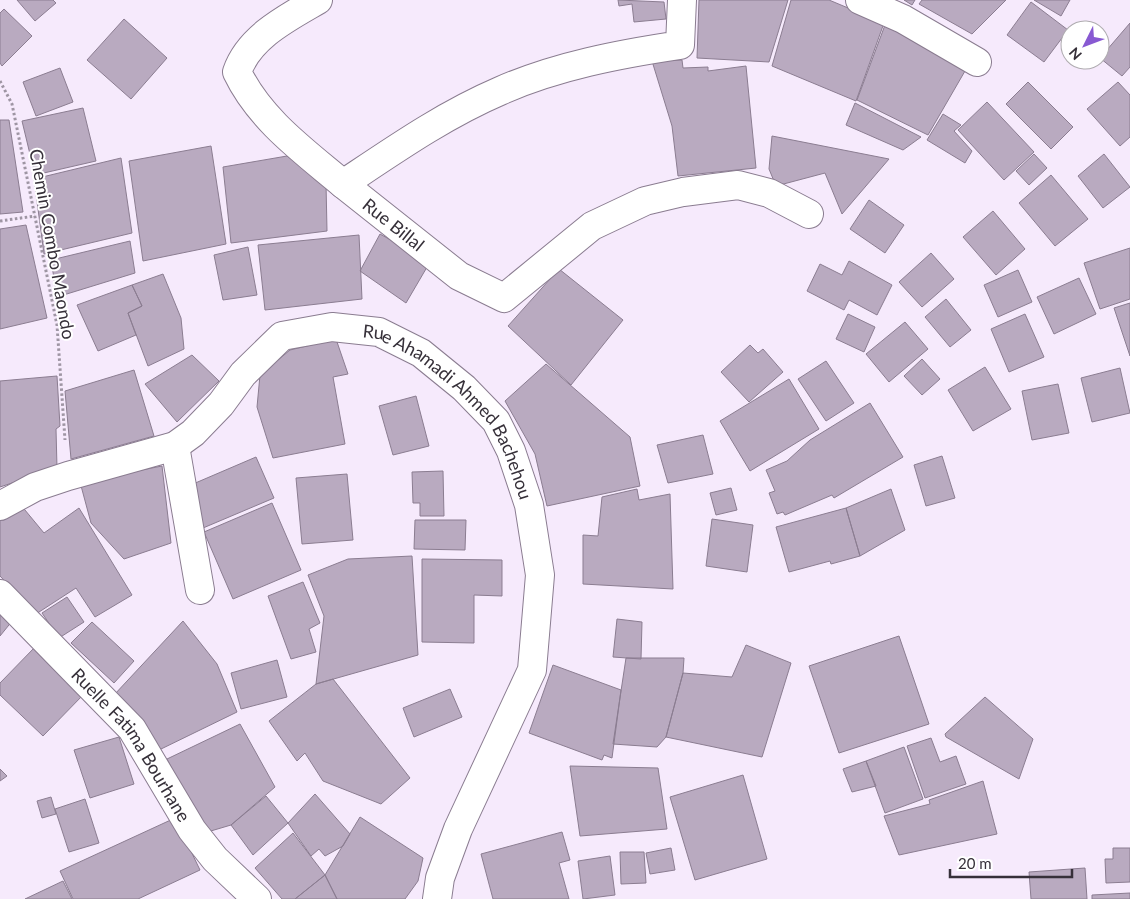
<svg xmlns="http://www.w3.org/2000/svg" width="1130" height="899" font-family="Lato,sans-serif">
	<rect width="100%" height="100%" fill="#f6eafc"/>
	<path fill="#b9aac0" stroke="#8b7d91" d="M17,0H53L56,3L35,21Z
		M618,0L664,2L666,19L634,22L632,4L619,6Z
		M699,0H788L769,62L697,58Z
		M791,0H829L884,23L856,101L772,66Z
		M904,0H915L912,5Z
		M922,0H1006L972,34L919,4Z
		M1034,0H1070L1061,16Z
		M1031,2L1068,30L1044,62L1007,35Z
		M4,9L32,36L2,66L0,63V13Z
		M124,19L167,58L131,99L87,60Z
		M1130,23V67L1122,76L1100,58Z
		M885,25L965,71L928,135L857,100Z
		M682,60L683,68L708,67V71L746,66L756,168L678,176L672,126L652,61Z
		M60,68L73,102L36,116L23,82Z
		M1028,82L1073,127L1051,149L1006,104Z
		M1118,82L1130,95V137L1120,146L1087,109Z
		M987,102L1034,152L1004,180L958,130Z
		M855,103L921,137L903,150L846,125Z
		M83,108L96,161L35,175L22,121Z
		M943,114L961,125L954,131L972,151L965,163L927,140Z
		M0,120H9L23,212L0,214Z
		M772,136L889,159L842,214L825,173L776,186L769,169Z
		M211,146L226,244L143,261L129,161Z
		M1034,154L1047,168L1029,185L1016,171Z
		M1104,154L1130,187L1103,208L1078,176Z
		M287,156L326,183L327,231L231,243L223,167Z
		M121,158L132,233L44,254L34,179Z
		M1051,175L1088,219L1055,246L1019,203Z
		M869,200L904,225L885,253L850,229Z
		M993,211L1025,249L996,275L963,237Z
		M26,225L47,318L0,329V229Z
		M380,234L430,262L406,303L360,271Z
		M359,235L362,299L265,310L258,245Z
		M130,241L135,273L57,297L51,260Z
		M248,247L257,295L223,300L214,255Z
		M1130,248V299L1100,309L1084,263Z
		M931,253L954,279L922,307L899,282Z
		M849,261L892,285L877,315L849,300L844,310L807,291L820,264L842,275Z
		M559,269L623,320L571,385L508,326Z
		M1018,270L1032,302L998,317L984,285Z
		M163,274L181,318L184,349L148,366L128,313L142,306L132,285Z
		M1079,278L1096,314L1054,334L1037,297Z
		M132,285L142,306L128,313L136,335L98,351L77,305Z
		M946,299L971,330L950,347L925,317Z
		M1130,303V356L1114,308Z
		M848,314L875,327L864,352L836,339Z
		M1025,314L1044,357L1009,372L991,329Z
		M905,322L928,349L889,382L866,354Z
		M336,339L348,374L333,377L345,444L273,458L257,407L260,375L290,350Z
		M750,345L758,353L763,349L783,372L749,402L721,372Z
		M192,355L219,381L177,422L145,384Z
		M922,359L940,379L922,395L904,376Z
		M826,361L854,403L826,421L798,379Z
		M546,364L630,437L640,486L547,506L535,454L505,401Z
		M985,367L1011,409L973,431L948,390Z
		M1120,368L1130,413L1092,422L1081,378Z
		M134,370L154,436L71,459L65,391Z
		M57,376L60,426L56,429L57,468L0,487V381Z
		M789,379L819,429L750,471L720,421Z
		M1058,384L1069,433L1032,440L1022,391Z
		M416,396L429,446L393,455L379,406Z
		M870,403L903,457L834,498L832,495L785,515L783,512L777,514L769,493L775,491L766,470L787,461L810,440Z
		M703,435L713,474L668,483L657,445Z
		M942,456L955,498L926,506L914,465Z
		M256,457L274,498L203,528L186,487Z
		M162,466L171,543L124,559L91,523L80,482Z
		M443,471L444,516H420V503H413L412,472Z
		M347,474L353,540L302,544L296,478Z
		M731,488L737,510L716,515L710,493Z
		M637,489L639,500L670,494L673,589L583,584V535L598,536L602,497Z
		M891,489L905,530L860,556L846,508Z
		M272,503L301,570L233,599L204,532Z
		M20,504L44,533L79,508L132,595L95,617L76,588L36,614L0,576V518Z
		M846,508L860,556L831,564L830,561L789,572L776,527Z
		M712,519L753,525L747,572L706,566Z
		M415,520H466L465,550L414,549Z
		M412,556L418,655L316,684L324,616L308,575L348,559Z
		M422,559L502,560V596L474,595V643L422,642Z
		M303,582L320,623L309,629L316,652L291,659L268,596Z
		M67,597L84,622L59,638L42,613Z
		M0,610L13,620L0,636Z
		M617,619L642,622L641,659L613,657Z
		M183,621L217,664L237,712L159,750L114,695Z
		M92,622L134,661L114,683L71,643Z
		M899,636L929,724L839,753L809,666Z
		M746,645L791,663L762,757L666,737L683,673L732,677Z
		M35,647L84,694L43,736L0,695V683Z
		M626,658H684L683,673L666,737L657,747L613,744Z
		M277,660L287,697L241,709L231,673Z
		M553,665L621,690L612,758L604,755L602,760L529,733Z
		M333,679L410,778L381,804L323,781L305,753L297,761L269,721L316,684Z
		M450,689L462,717L414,737L403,708Z
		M985,697L1033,739L1019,779L946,737L945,734Z
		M240,724L275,787L231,825L204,833L167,759Z
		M119,737L134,784L90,798L74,750Z
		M931,738L940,762L956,756L966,784L925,798L907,746Z
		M904,747L923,799L885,813L866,761Z
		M866,761L876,786L852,792L843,769Z
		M570,766L658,768L667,829L580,836Z
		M0,769L7,776L0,781Z
		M743,775L767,859L695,880L670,797Z
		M983,781L997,834L899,855L884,816L930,804L929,800Z
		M315,794L350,834L343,846L325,856L319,849L311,856L288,823Z
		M266,796L288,823L253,855L231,825Z
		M51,797L56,814L42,818L37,801Z
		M85,799L99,843L69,852L55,809Z
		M360,817L423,858L418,881L405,899H337L325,875Z
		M175,818L200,870L138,899H73L60,871Z
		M562,832L570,860L559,863L569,899H493L481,854Z
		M293,833L325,875L295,899H282L255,868Z
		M671,848L675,870L650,874L646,853Z
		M1113,848H1130V882L1106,883L1105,859H1113Z
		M620,852H644L646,883L621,884Z
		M610,856L615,895L583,899L578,861Z
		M1085,868L1087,899H1031L1029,872Z
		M325,875L337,899H295Z
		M63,881L72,899H25Z
		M1130,893V899H1092V895Z"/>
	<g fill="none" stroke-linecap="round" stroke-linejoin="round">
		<g stroke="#8a7c90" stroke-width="30">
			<g id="minor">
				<path d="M318,0C287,18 249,37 237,72C260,120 304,151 343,184"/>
				<path id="s1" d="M682,0L680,45C620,54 556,66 500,91C444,115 394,150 343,184L459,276L504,298L592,226L645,201L683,192L738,185L769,193L809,214"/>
				<path d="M860,0L903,19L977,62"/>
				<path d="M175,446L200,590"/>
				<path id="s2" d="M0,506L35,487L68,476L175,446L193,433L221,404L243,374L282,336L332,327L379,332L421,353L464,388L496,421L511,451L529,505L540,575L532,670L458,829L440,878L437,899"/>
				<path id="s3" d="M0,594L132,729L192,830L215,859L257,899"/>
			</g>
		</g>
		<path stroke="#9e95a3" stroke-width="3" stroke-dasharray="2.5 2.5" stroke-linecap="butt" d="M0,81L12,104L57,325L65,440
			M0,221L35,216"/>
		<use href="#minor" stroke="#fff" stroke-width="28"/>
	</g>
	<g text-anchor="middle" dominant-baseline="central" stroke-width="4" stroke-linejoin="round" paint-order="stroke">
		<g font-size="18" fill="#363039" stroke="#fff">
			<text stroke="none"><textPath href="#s1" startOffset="479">Rue Billal</textPath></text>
			<text transform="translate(53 244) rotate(80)">Chemin Combo Maondo</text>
			<text stroke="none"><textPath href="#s2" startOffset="546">Rue Ahamadi Ahmed Bachehou</textPath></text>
			<text stroke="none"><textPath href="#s3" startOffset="201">Ruelle Fatima Bourhane</textPath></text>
		</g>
	</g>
	<g transform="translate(1085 45) rotate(228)"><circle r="24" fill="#ffffff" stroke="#afacb0"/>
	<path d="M0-4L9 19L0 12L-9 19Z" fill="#8859d2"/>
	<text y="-8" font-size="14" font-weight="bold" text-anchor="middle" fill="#363039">N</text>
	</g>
	<path d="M950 869v8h122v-8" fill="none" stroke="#363039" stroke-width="2.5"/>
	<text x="958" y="869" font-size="15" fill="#363039" stroke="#ffffff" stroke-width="4" paint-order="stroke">20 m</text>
</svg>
